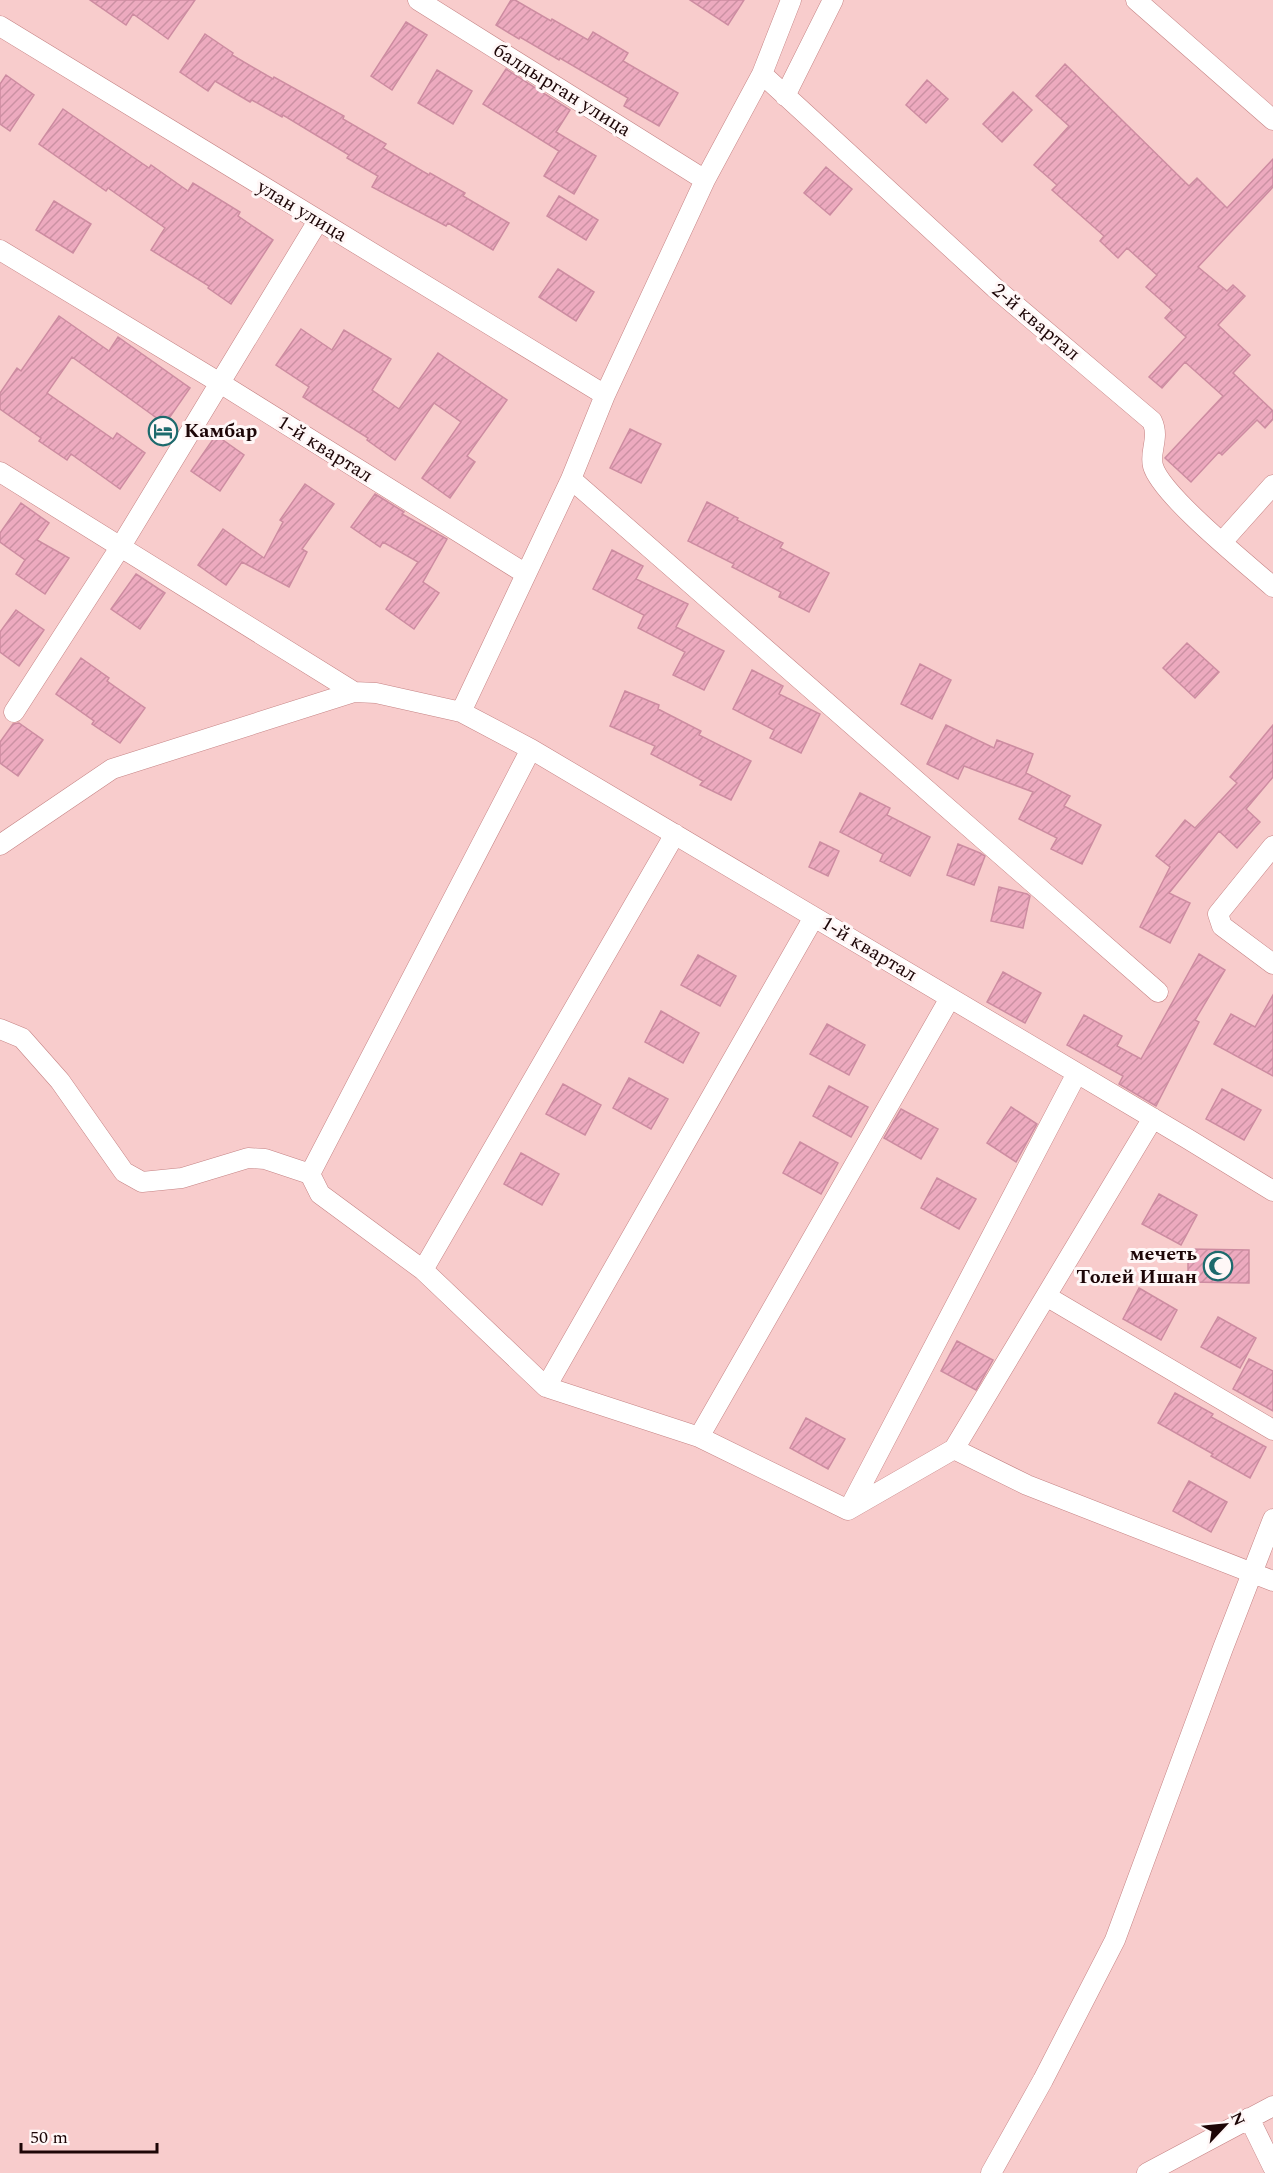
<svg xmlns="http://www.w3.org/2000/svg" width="1273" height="2173" font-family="Spectral,serif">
	<defs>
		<pattern id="building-hatch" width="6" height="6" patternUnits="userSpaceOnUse" patternTransform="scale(1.5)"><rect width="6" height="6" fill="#edaabf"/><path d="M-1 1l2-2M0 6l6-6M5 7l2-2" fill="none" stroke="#cb91a3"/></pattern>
	</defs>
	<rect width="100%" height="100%" fill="#f8cccc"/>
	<path fill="url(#building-hatch)" stroke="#cd8ca1" stroke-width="1.5" d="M90,0H195L168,39L133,14L126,25Z
		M511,0H515L551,21L552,19L588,40L593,32L628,53L623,61L678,93L659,126L624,106L628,98L560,58L559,60L520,37L519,39L496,25Z
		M690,0H744L728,25Z
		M406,22L427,35L392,90L371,76Z
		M205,34L233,53L232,55L273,79L274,77L344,116L343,119L386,144L383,148L429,175L430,173L465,193L463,196L509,223L493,250L448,223L446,226L372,187L378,176L347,158L349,155L283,115L282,117L252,100L250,102L215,81L208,91L180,72Z
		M1065,64L1189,186L1197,178L1227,208L1273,159V187L1198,267L1227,291L1233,285L1245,296L1218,325L1250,355L1233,373L1273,411V419L1265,428L1257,420L1222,455L1219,452L1191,482L1165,458L1223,396L1185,362L1162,388L1149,377L1186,337L1165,318L1172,310L1146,287L1157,275L1127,248L1118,258L1100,241L1104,236L1052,190L1057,185L1034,165L1069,126L1036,96Z
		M506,69L570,110L556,132L596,156L574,194L544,176L559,151L483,104Z
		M437,70L472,91L453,124L418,103Z
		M6,75L34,95L10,131L0,124V84Z
		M927,80L948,99L926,123L906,105Z
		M1013,92L1032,110L1002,142L983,124Z
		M63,109L149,168L151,165L188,191L193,183L240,212L238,216L273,240L231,304L208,288L209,286L151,250L165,228L108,188L106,191L39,144Z
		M826,167L852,189L830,215L804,193Z
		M559,196L598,220L586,240L547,216Z
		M54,201L91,224L73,253L36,230Z
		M558,269L594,292L576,321L539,297Z
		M59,316L109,351L118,337L190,388L165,424L72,357L47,393L113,439L117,433L145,453L120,489L71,454L67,460L39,441L41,438L0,409V393L17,368L21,371Z
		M301,329L332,350L344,330L391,359L372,390L399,409L438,353L507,400L467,456L475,462L450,498L422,478L461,422L434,403L395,460L367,440L368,438L303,397L309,387L276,365Z
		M630,429L661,444L641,483L610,468Z
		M216,435L244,455L220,491L191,471Z
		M305,484L334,504L302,549L307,552L289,587L242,562L226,585L198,565L223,529L264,558L283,522L280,520Z
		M375,494L404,512L402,514L447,539L423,582L439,593L414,629L386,609L418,562L383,542L380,547L351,527Z
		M707,502L738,518L737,520L783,543L780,548L829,573L809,612L779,597L781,592L732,567L734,564L688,541Z
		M21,503L49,523L37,540L69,558L45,594L16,574L25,560L0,542V533Z
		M612,550L643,566L636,579L688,604L676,627L724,651L704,690L673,675L685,652L638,628L644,615L593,589Z
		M136,574L165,593L140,629L111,609Z
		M16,610L44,630L19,666L0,652V632Z
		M1187,643L1219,672L1195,698L1163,668Z
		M81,658L109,678L107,681L145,708L120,743L92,724L94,721L56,694Z
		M920,664L951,680L932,719L901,704Z
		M752,670L783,686L779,694L820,714L801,753L770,738L774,730L733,709Z
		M625,691L659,705L658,709L701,731L699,735L751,761L731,800L700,785L703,781L651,754L655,746L610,726Z
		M19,723L43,740L18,776L0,763V742L13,724Z
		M946,725L994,748L997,740L1033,754L1026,773L1070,796L1064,806L1101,825L1082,864L1051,849L1057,838L1019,819L1033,792L964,766L958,779L927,764Z
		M1273,725V777L1246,809L1260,822L1237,848L1219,831L1169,893L1190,903L1170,943L1140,927L1170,867L1156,856L1185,820L1195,828L1237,783L1230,777Z
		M860,793L890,808L887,815L930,837L910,876L880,861L883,854L840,832Z
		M820,842L839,851L828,876L809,867Z
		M958,844L980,853L985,856L974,885L947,875Z
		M999,887L1027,894L1030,896L1023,928L991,921Z
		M1199,954L1225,970L1195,1020L1199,1022L1156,1106L1119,1084L1123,1076L1067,1045L1084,1015L1122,1036L1117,1046L1141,1059Z
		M698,955L736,976L720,1006L681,985Z
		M1003,972L1041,993L1025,1023L987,1002Z
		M1273,995V1076L1214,1044L1231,1014L1255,1027Z
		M661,1011L699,1033L683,1063L645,1042Z
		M827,1024L865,1045L849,1075L810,1054Z
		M629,1078L668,1099L651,1129L613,1108Z
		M563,1084L601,1105L585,1135L546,1114Z
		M829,1086L868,1107L851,1137L813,1116Z
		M1222,1089L1261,1110L1244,1140L1206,1119Z
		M1011,1107L1037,1124L1016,1162L987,1143Z
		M901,1109L938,1129L921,1159L884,1138Z
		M800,1142L838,1163L821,1194L783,1173Z
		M521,1153L559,1174L542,1205L504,1184Z
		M937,1178L976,1199L959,1229L921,1208Z
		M1159,1194L1197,1215L1181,1245L1142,1224Z
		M1188,1249L1249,1250V1283L1188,1282Z
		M1139,1288L1177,1310L1161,1340L1123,1319Z
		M1218,1317L1256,1338L1240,1368L1201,1347Z
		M957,1341L993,1360L976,1390L941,1371Z
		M1249,1359L1273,1371V1411L1233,1389Z
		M1175,1393L1213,1414L1211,1417L1266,1447L1250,1478L1211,1456L1213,1454L1158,1423Z
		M806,1418L845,1439L828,1469L790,1448Z
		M1189,1481L1227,1502L1211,1532L1173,1511Z"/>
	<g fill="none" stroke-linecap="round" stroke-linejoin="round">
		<g stroke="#c58384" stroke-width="21">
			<path id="minor" d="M418,0L705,180
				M1136,0L1273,120
				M0,26L605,395
				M762,74L995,288L1152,421C1160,438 1149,451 1153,466C1161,495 1247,564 1273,587
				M785,96L833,0
				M0,250L220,383L526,574
				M0,472L354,692
				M571,479L1158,992
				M1222,542L1273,485
				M14,712L121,546L318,221
				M461,712L571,479L605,395L705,180L762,74L791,0
				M531,749L310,1174L320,1194L423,1270L546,1387L699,1437L848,1510L954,1449L1027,1485L1273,1581
				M0,845L112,769L354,692L376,693L461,712L531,749L1188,1139L1273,1191
				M1273,846L1218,914L1222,926L1273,964
				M0,1029L22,1038L60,1081L124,1172L142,1182L182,1178L248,1158L265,1159L310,1174
				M423,1270L675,834
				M1046,1296L1273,1430
				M546,1387L814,917
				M699,1437L950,998
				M954,1449L1153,1118
				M849,1509L1077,1073
				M1249,2118L1273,2167
				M991,2173L1043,2080L1115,1940L1223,1648L1273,1519
				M1147,2173L1273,2106"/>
		</g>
		<use href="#minor" stroke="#fff" stroke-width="20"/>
	</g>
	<defs>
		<g id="hotel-ring" transform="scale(1.5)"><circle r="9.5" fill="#fff7f7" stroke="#1d6a6d" stroke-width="1.5"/><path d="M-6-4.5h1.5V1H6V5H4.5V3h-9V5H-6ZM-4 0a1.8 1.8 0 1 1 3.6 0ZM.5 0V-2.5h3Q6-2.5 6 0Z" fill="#1d6a6d"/></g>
		<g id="mosque-ring" transform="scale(1.5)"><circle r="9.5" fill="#fff7f7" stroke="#1d6a6d" stroke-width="1.5"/><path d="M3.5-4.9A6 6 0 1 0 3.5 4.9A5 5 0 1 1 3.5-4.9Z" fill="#1d6a6d"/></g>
	</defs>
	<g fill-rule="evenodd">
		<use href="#hotel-ring" x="163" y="431"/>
		<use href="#mosque-ring" x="1218" y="1266"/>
	</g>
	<g text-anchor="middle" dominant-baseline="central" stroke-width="6" stroke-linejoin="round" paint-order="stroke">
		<g font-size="20" fill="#1d0607" stroke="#fff7f7">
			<text transform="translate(562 90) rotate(32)">балдырган улица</text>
			<text transform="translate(302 211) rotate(31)">улан улица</text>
			<text transform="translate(1036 322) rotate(40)">2-й квартал</text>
			<text transform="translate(325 449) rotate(32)">1-й квартал</text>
			<text transform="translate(869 949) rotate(31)">1-й квартал</text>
		</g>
		<g font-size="20" font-weight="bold" fill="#1d0607" stroke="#fff7f7" text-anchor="start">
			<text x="184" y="431">Камбар</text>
			<text x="1197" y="1254" text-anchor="end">мечеть<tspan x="1197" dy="23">Толей Ишан</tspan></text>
		</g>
	</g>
	<g transform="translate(1225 2125) rotate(64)" stroke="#fff7f7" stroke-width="4.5" paint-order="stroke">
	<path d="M0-4.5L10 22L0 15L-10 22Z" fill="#1d0607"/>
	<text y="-9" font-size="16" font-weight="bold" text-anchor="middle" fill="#1d0607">N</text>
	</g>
	<path d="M21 2143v9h136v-9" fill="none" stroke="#1d0607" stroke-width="3"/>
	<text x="30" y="2143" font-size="18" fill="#1d0607" stroke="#fff7f7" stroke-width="4.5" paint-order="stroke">50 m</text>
</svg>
